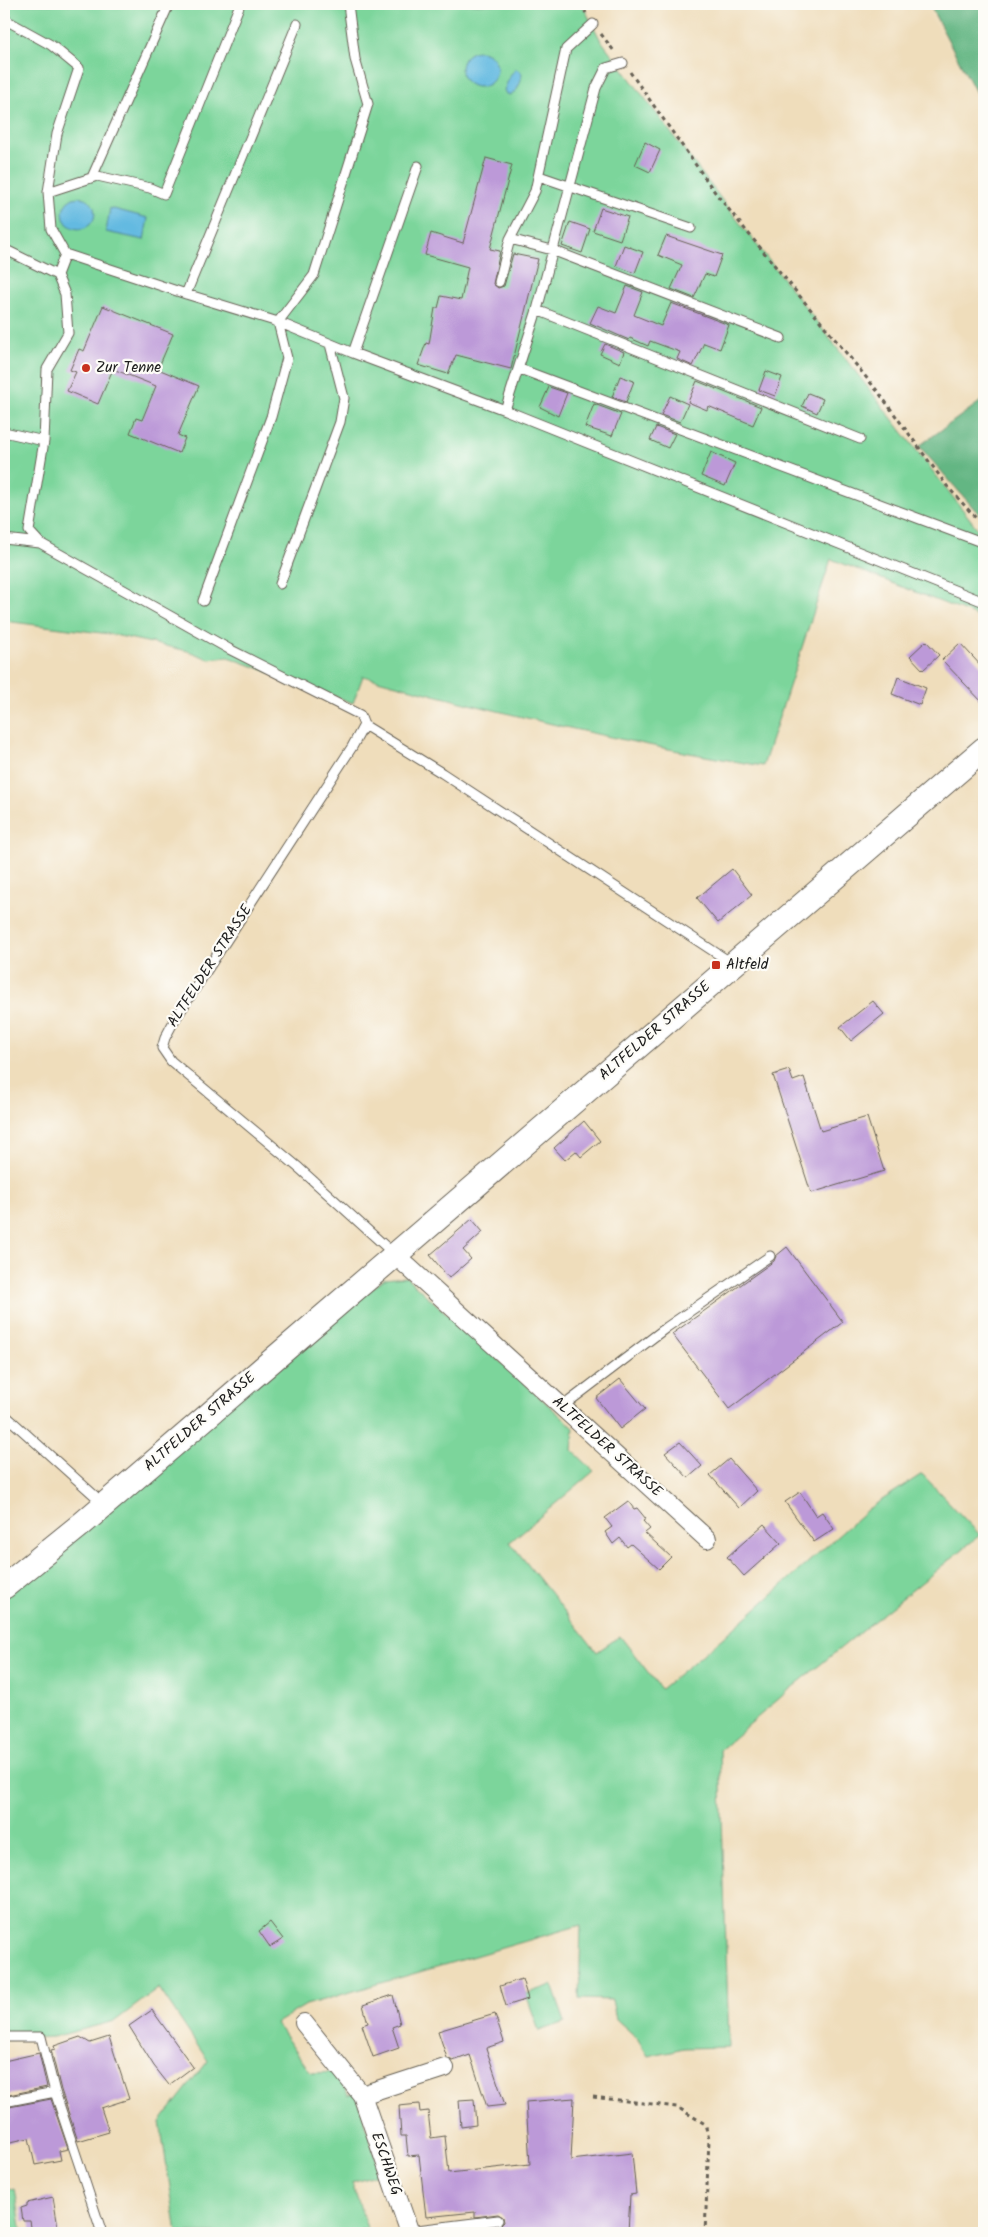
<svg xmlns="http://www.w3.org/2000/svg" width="988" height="2237" font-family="Kalam,sans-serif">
	<rect width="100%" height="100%" fill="#fdfcf7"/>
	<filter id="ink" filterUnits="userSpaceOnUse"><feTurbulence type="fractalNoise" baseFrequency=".02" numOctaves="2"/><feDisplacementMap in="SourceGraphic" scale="10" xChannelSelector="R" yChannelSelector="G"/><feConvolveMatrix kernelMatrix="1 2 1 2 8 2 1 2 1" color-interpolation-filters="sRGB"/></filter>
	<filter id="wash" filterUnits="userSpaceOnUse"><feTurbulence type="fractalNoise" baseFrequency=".0096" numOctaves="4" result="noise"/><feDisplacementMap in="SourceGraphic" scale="20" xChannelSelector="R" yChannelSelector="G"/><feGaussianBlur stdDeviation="1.12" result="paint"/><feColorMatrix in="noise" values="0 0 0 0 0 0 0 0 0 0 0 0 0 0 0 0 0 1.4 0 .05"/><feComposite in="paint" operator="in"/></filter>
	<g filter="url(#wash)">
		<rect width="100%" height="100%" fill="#efddbb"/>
		<path fill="#7bd59b" stroke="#4c785c" d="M4,4H582L600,39L722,200L984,537V619L831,559L763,766C628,744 495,712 363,676L353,703L228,657L209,659L188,651L110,634L4,621Z
			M406,1277L574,1428L572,1450L594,1471L510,1542L597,1652L620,1636L661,1689L732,1630L868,1509L922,1474L980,1535L789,1690L720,1750L729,2047L684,2048L648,2056L637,2038L616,2019L612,2000L579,1999L581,1925L306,2005L276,2023L311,2073L340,2072L348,2095L356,2092L380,2173L352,2182L367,2228L351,2233H177L160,2122L208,2061L159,1988L115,2021L53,2037L4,2039V1587L384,1279Z
			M552,1985L565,2022L539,2031L526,1994Z
			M15,2188L22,2233H4V2190Z"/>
		<path fill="#64b683" stroke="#406950" d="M929,4H984V108Z
			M984,399V520L919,446Z"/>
		<path fill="#64bae1" stroke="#406b7e" d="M461 69a18 18 0 1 1 36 0a18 18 0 1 1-36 0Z
			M516,69L522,73C521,82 518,92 510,95L506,94L504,90L511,74Z
			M63 213a16 16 0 1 1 32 0a16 16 0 1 1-32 0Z
			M110,208L148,218L144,240L106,232Z"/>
		<g id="blocks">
			<path fill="#bc99d8" d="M645,142L660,150L650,172L635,165Z
				M486,158L512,165L490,249L500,251L493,284L498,288L504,286L513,254L538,259L511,369L456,355L448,374L418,365L426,343L429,344L435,308H438L441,296L461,300L468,267L425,255L431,233L463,243Z
				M601,208L628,217L620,240L593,231Z
				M570,222L590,229L582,253L562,246Z
				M666,236L722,255L714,277L705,274L694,298L671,289L682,265L658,255Z
				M624,245L643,252L635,273L616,266Z
				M627,286L643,292L634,315L661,326L671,303L729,325L720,349L704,343L693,366L677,359L680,352L650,341L648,346L630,338L629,340L590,323L598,306L616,313Z
				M103,306L173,334L158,369L199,386L178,435L185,438L179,453L130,433L136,418L142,420L156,386L113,369L98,404L67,391L76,372L70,370L79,349L84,351Z
				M605,344L624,352L620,363L600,354Z
				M766,371L782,377L775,396L759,390Z
				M620,376L634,381L626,402L612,397Z
				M697,381L761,407L753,425L708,406L707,410L688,402Z
				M549,387L567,393L558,416L540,407Z
				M808,393L823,399L817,413L802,406Z
				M670,396L688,404L680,422L661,415Z
				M594,404L621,414L612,436L585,427Z
				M656,427L675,434L668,448L650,440Z
				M711,452L735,463L725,486L701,476Z
				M926,641L939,655L923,670L910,656Z
				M960,643L984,669V704L942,660Z
				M898,677L926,688L920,705L892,694Z
				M732,869L752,895L718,923L697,898Z
				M873,1001L884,1014L851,1041L840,1027Z
				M789,1070L793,1081L804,1077L821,1131L867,1117L884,1171L811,1193L773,1075Z
				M584,1121L600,1141L581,1157L576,1151L565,1160L554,1148Z
				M472,1219L483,1232L463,1250L471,1259L449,1278L430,1255Z
				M787,1247L843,1322L729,1409L672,1334L774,1261L776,1256Z
				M620,1379L645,1409L620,1429L596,1398Z
				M680,1442L702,1466L688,1478L665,1453Z
				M729,1459L757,1491L739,1508L710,1475Z
				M800,1492L816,1516L822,1512L834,1529L814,1542L785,1502Z
				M628,1501L634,1509L637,1508L646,1519L643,1521L650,1529L645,1533L671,1557L659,1569L631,1544L627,1547L620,1538L613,1544L605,1532L612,1527L605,1518Z
				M764,1524L781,1543L744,1576L727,1557Z
				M270,1922L283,1939L270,1947L259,1931Z
				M522,1979L528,1999L506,2006L500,1986Z
				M393,1995L400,2024L392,2027L399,2048L373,2057L362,2025L368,2023L363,2005Z
				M152,2010L193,2067L169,2085L154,2066L129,2026Z
				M495,2014L504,2042L486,2048L505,2105L487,2107L470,2055L453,2061L447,2058L438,2031Z
				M80,2037L90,2043L109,2037L129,2099L101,2108L109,2132L78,2141L61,2090L51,2050L55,2049L54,2046L57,2045Z
				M39,2053L47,2087L4,2096V2061Z
				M574,2098L571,2160L632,2153L636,2194L630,2195L628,2233H477V2229L501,2225L504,2222L503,2217L498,2214L475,2217V2212L426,2217L419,2155L408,2156L406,2136H401L399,2106L419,2104L420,2112L428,2111L431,2138L445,2136L449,2173L530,2164L526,2102Z
				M51,2099L68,2149L59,2151L61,2160L35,2165L29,2138L6,2143L4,2133V2108Z
				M474,2099L476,2125L461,2127L459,2100Z
				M53,2197L59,2233H32L30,2221H23L21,2208L27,2206V2203Z"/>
		</g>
	</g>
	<g filter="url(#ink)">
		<use href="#blocks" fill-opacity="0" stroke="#666054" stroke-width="1"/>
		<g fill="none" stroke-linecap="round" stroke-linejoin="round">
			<g stroke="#666054" stroke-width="11">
				<path id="lane" d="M348,4L355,59L368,104L314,275L278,322L353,353L505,410L984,602
					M4,19L51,45L79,68L57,134L48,192
					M93,175L169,4
					M539,176L691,228
					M510,239L552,250L781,338
					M4,249L57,275
					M65,254L57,275L65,294L68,333L47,369L44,441L29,531L40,543L229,649L360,715L364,725L442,773L733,964
					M499,282L510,239L535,191L566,49L593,24
					M186,294L297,24
					M537,310L860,439
					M353,353L418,166
					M520,369L984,543
					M505,410L537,310L596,88L606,68L623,63
					M4,432L44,441
					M4,539L40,543
					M280,584L340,422L344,398L330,344
					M203,601L271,417L287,358L278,322L186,294L65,254L51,229L48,192L94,177L93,175L150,188L164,194L240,4
					M364,725L352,747L174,1021L165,1038L162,1048L171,1061L299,1168L394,1254
					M563,1406L667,1327L770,1256
					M4,1414L104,1504
					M4,2037H41L55,2092L102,2233
					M4,2102L55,2092
					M409,2231L498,2220"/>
			</g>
			<g stroke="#666054" stroke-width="20">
				<path id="street" d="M394,1254L707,1539
					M304,2023L362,2095L410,2233
					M362,2095L445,2068"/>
			</g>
			<g stroke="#666054" stroke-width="26">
				<path id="secondary" d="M4,1587L83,1523L984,749"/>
			</g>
			<path stroke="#666054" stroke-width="3" stroke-dasharray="4 4" stroke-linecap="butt" d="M581,4L586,13
				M601,34L614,51
				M630,72L717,195L879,393L947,486L984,527
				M593,2097L677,2107L705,2124L709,2139L705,2233"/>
			<use href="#lane" stroke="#fff" stroke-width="9"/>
			<use href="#street" stroke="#fff" stroke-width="18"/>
			<use href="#secondary" stroke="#fff" stroke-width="24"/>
		</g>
	</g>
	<g fill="#c8321e" stroke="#fdfcf7" stroke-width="2">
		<circle cx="86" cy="368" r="5"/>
		<rect x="711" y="960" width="10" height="10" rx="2.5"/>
	</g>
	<g text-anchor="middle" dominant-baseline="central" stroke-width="4.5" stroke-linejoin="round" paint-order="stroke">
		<g font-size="15" fill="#1c1c1c" stroke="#fdfcf7" text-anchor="start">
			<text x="96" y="368">Zur Tenne</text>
			<text x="726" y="965">Altfeld</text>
		</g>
		<g font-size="15" fill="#1c1c1c" stroke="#fdfcf7">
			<text transform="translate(210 966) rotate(-57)">ALTFELDER STRASSE</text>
			<text transform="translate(655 1031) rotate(-41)">ALTFELDER STRASSE</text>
			<text transform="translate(200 1422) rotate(-41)">ALTFELDER STRASSE</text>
			<text transform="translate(607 1447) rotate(42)">ALTFELDER STRASSE</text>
			<text transform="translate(386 2164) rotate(71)">ESCHWEG</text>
		</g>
	</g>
	<rect width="988" height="2237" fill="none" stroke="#fdfcf7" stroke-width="20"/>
</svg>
